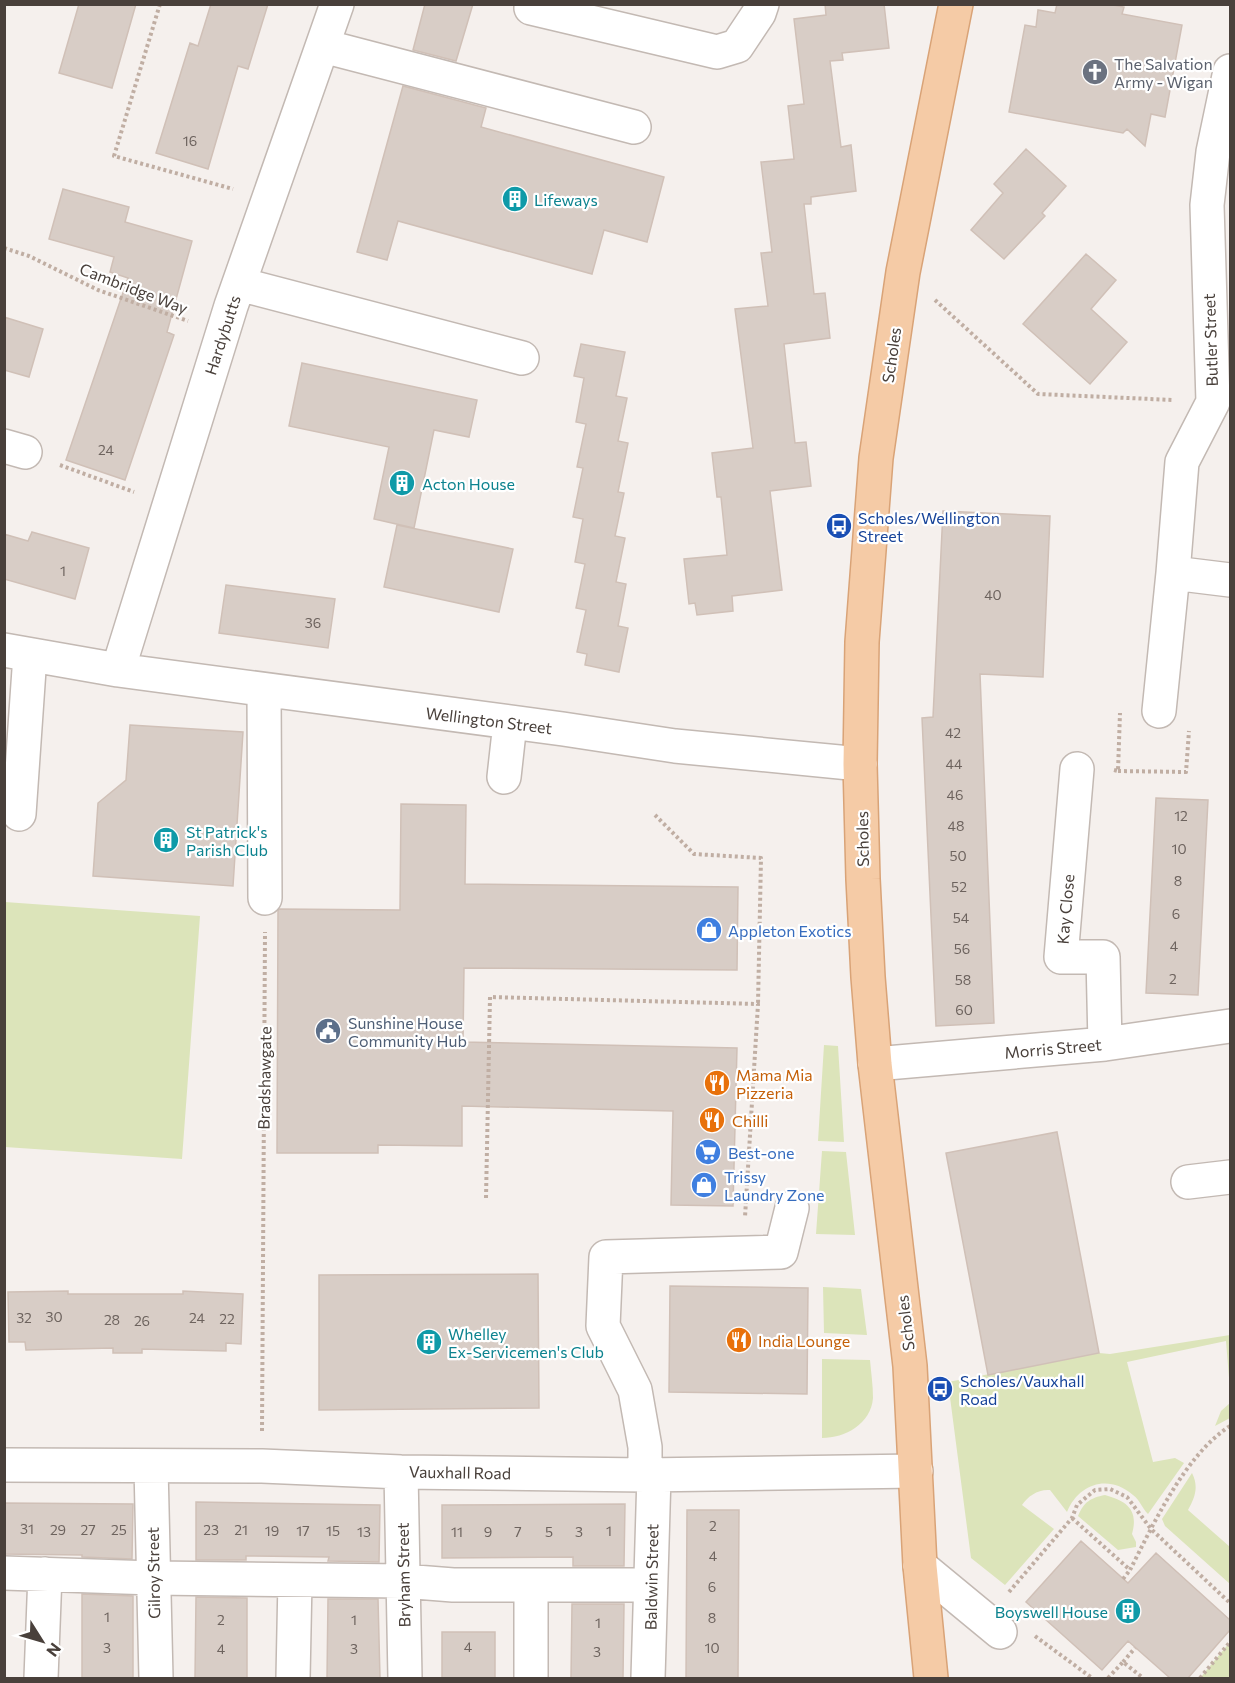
<svg xmlns="http://www.w3.org/2000/svg" width="1235" height="1683" font-family="Commissioner,sans-serif">
	<rect width="100%" height="100%" fill="#f5f0ed"/>
	<path fill="#dce4ba" d="M5,902L200,916L182,1159L5,1147Z
		M824,1045L838,1046L844,1142L818,1141Z
		M822,1151L846,1152L855,1235L816,1234Z
		M823,1287L861,1289L867,1335L824,1333Z
		M1230,1335V1390L1226,1341L1127,1362L1153,1462L1175,1458L1184,1463L1148,1514C1142,1508 1140,1500 1133,1495C1109,1474 1079,1483 1067,1512L1050,1490C1038,1489 1028,1496 1022,1505L1054,1529L1005,1585L971,1558L948,1382L1099,1353L1110,1354Z
		M822,1359L870,1360C871,1372 873,1385 873,1398C871,1424 845,1438 822,1438Z
		M1230,1403V1418L1215,1426L1221,1411Z
		M1192,1473C1199,1487 1195,1497 1188,1510L1230,1547V1584L1165,1526L1162,1519Z
		M1105,1495C1126,1501 1139,1509 1132,1534L1136,1542V1547L1118,1550L1078,1516C1084,1502 1090,1498 1105,1495Z
		M1230,1642V1678H1200Z"/>
	<path fill="#d8cdc6" stroke="#d0c0b7" stroke-width="1.5" d="M79,4H136L112,88L59,73Z
		M211,4H268L248,69L238,66L208,169L156,153L190,43L198,46Z
		M425,4H473L456,61L413,50Z
		M825,4H884L889,48L842,53L843,60L830,61L841,147L851,145L856,191L811,197V204H804L814,294L825,293L830,338L784,344L795,443L806,442L811,486L770,491L782,590L732,596L733,611L697,615L695,603L689,604L684,559L727,555L721,497H717L712,453L753,448L735,309L768,306L761,253L772,252L761,162L794,159L788,106L804,104L794,19L826,15Z
		M1057,4H1107L1124,7L1122,14L1182,25L1165,117L1151,114L1145,146L1127,129L1123,133L1009,112L1025,25L1036,27L1038,10L1055,13Z
		M403,86L486,108L481,127L664,177L647,242L604,230L592,274L398,221L387,260L357,252Z
		M1026,149L1066,186L1042,213L1045,216L1004,259L971,230L1003,193L994,184Z
		M63,189L129,207L125,222L192,241L167,332L174,335L125,480L66,460L128,278L110,272L114,257L49,239Z
		M1086,254L1116,280L1091,309L1127,342L1090,384L1023,324Z
		M4,317L43,329L29,377L4,370Z
		M581,344L625,352L616,396L627,398L618,441L628,443L618,492L624,493L615,536L625,538L616,582L626,584L618,626L628,628L619,672L585,665L587,654L577,652L586,610L576,608L585,564L575,562L583,519L573,517L583,468L577,467L586,424L576,422L584,378L574,376Z
		M302,363L477,400L469,437L434,430L414,528L374,519L389,447L289,426Z
		M943,511L1050,516L1043,677L980,674L994,1023L936,1026L922,718L933,717Z
		M397,525L513,549L499,612L384,587Z
		M32,532L89,548L75,599L4,579V534L28,541Z
		M226,585L335,599L328,648L219,633Z
		M130,725L243,732L233,886L93,876L98,803L126,780Z
		M1156,798L1208,800L1198,995L1146,993Z
		M401,804L466,805L465,884L738,887L737,970L464,968L463,1042L737,1048L733,1206L671,1205L673,1111L462,1106V1146L378,1145V1153H277L278,911L279,909L400,910Z
		M1057,1132L1099,1353L988,1375L946,1153Z
		M538,1274L539,1408L319,1410V1275Z
		M670,1286L808,1288L807,1394L669,1392Z
		M68,1291V1294H183V1291L243,1294L241,1344L226,1343V1351L142,1349V1353H113V1348L26,1350L25,1342H9L8,1292Z
		M196,1502L380,1505L379,1562L328,1561L329,1557L246,1556V1560H196Z
		M4,1503L133,1504L132,1559L82,1557V1555L4,1554Z
		M625,1504L624,1566H573V1557L442,1558V1505Z
		M687,1510H739L738,1678H686Z
		M1081,1541L1128,1583L1156,1553L1230,1620V1630L1188,1678H1170L1128,1641L1102,1670L1026,1602Z
		M82,1594L133,1596V1678H82Z
		M196,1597L247,1598V1678H195Z
		M328,1599H378L380,1678H327Z
		M572,1604H624L623,1678H571Z
		M442,1632H495V1678H442Z"/>
	<g fill="none" stroke-linecap="round" stroke-linejoin="round">
		<g stroke="#c3b9b3" stroke-width="36">
			<path id="minor" d="M531,8L717,52L737,46L759,13L762,4
				M323,46L634,127
				M239,284L522,358
				M4,446L25,452
				M1173,573L1230,580
				M4,650L118,670L563,729L675,746L860,764
				M118,670L231,306L337,4
				M264,690L265,898
				M1159,711L1173,573L1182,462L1213,402L1207,205L1213,152L1230,71
				M1077,769L1061,957H1103L1105,1044
				M504,777L510,723
				M19,814L30,655
				M875,1064L1105,1044L1230,1026
				M1188,1182L1230,1177
				M4,1465L262,1466L401,1472L645,1475L916,1471
				M151,1467L156,1678
				M401,1472L405,1678
				M645,1475V1447L635,1390L603,1326L606,1257L781,1252L792,1208
				M920,1566L1000,1632
				M4,1573L153,1578L403,1581L453,1585H650
				M531,1585V1678
				M41,1678L45,1574
				M293,1678L295,1580
				M648,1678L654,1475"/>
		</g>
		<g stroke="#d9a377" stroke-width="36">
			<path id="major" d="M931,1678L920,1566L910,1366L875,1064L868,977L863,879L860,764L862,642L876,458L903,272L956,4"/>
		</g>
		<path stroke="#c0aea3" stroke-width="4" stroke-dasharray="3 3" stroke-linecap="butt" d="M160,4L114,156L233,189
			M4,248L29,256L98,290L188,321
			M935,300L1038,394L1173,400
			M60,465L134,492
			M1114,770L1118,771L1120,713
			M1118,771L1186,772L1189,731
			M655,815L694,854L761,858L758,1004
			M486,1198L490,997L758,1004L745,1217
			M262,1431L265,932
			M1072,1518L1130,1570C1154,1523 1185,1455 1230,1426
			M1123,1579L1130,1570
			M1009,1592L1072,1518L1077,1505L1095,1490L1110,1489L1127,1497L1151,1529L1230,1603
			M1035,1636L1092,1678
			M1123,1662L1135,1648
			M1108,1678L1123,1662L1143,1678
			M1200,1678L1230,1642"/>
		<use href="#minor" stroke="#fff" stroke-width="33"/>
		<use href="#major" stroke="#f5cba6" stroke-width="33"/>
	</g>
	<defs>
		<g id="church-disc" transform="scale(1.35)"><circle r="9.5" fill="#6b7280" stroke="#fff"/><path d="M-1.2-6h2.4v3.5h3.3v2.4h-3.3V6h-2.4V-.1h-3.3v-2.4h3.3Z" fill="#fff"/></g>
		<g id="building-disc" transform="scale(1.35)"><circle r="9.5" fill="#0f9aa8" stroke="#fff"/><path d="M-4-6H4V6H1V3H-1V6H-4ZM-2.5-4.3h1.7v1.8h-1.7ZM.8-4.3h1.7v1.8H.8ZM-2.5-1h1.7V.8h-1.7ZM.8-1h1.7V.8H.8Z" fill="#fff"/></g>
		<g id="bus-disc" transform="scale(1.35)"><circle r="9.5" fill="#1a4fb4" stroke="#fff"/><path d="M-5-6H5V4H4V6H2V4H-2V6H-4V4H-5ZM-3.5-4V0h7V-4ZM-3.5 1.2v1.5H-2V1.2ZM2 1.2v1.5H3.5V1.2Z" fill="#fff"/></g>
		<g id="shop-disc" transform="scale(1.35)"><circle r="9.5" fill="#3f7fe0" stroke="#fff"/><path d="M-5-2.5h2.3a2.7 3.5 0 0 1 5.4 0H5L5.5 6h-11ZM-1.5-2.5h3a1.5 2.3 0 0 0-3 0Z" fill="#fff"/></g>
		<g id="civic-disc" transform="scale(1.35)"><circle r="9.5" fill="#5c6f8a" stroke="#fff"/><path d="M-.6-6.5H3V-4.5H.6V-3L4-1V1h2V6H-6V1h2V-1L-.6-3ZM-1.2 2.5V6h2.4V2.5Z" fill="#fff"/></g>
		<g id="restaurant-disc" transform="scale(1.35)"><circle r="9.5" fill="#e8710a" stroke="#fff"/><path d="M-5-6h1v4h1v-4h1v4h1v-4h1v5L-1.5 .5V6h-2V.5L-5-1ZM5-6V6H3V1.5H1.5Q1.5-4 5-6Z" fill="#fff"/></g>
		<g id="supermarket-disc" transform="scale(1.35)"><circle r="9.5" fill="#3f7fe0" stroke="#fff"/><path d="M-6-5.5h2.5l.6 2H6L4.5 2H-2.5L-4.4-4H-6ZM-1.5 3.2a1.3 1.3 0 1 0 .1 0ZM3 3.2a1.3 1.3 0 1 0 .1 0Z" fill="#fff"/></g>
	</defs>
	<g fill-rule="evenodd">
		<use href="#church-disc" x="1095" y="72"/>
		<use href="#building-disc" x="515" y="199"/>
		<use href="#building-disc" x="402" y="483"/>
		<use href="#bus-disc" x="839" y="526"/>
		<use href="#building-disc" x="166" y="840"/>
		<use href="#shop-disc" x="709" y="930"/>
		<use href="#civic-disc" x="328" y="1031"/>
		<use href="#restaurant-disc" x="717" y="1083"/>
		<use href="#restaurant-disc" x="712" y="1120"/>
		<use href="#supermarket-disc" x="708" y="1152"/>
		<use href="#shop-disc" x="704" y="1185"/>
		<use href="#restaurant-disc" x="739" y="1340"/>
		<use href="#building-disc" x="429" y="1342"/>
		<use href="#bus-disc" x="940" y="1389"/>
		<use href="#building-disc" x="1128" y="1611"/>
	</g>
	<g text-anchor="middle" dominant-baseline="central" stroke-width="4.5" stroke-linejoin="round" paint-order="stroke">
		<g font-size="14" fill="#6d635e">
			<text x="190" y="140">16</text>
			<text x="106" y="449">24</text>
			<text x="63" y="570">1</text>
			<text x="993" y="594">40</text>
			<text x="313" y="622">36</text>
			<text x="953" y="732">42</text>
			<text x="954" y="763">44</text>
			<text x="955" y="794">46</text>
			<text x="1181" y="815">12</text>
			<text x="956" y="825">48</text>
			<text x="1179" y="848">10</text>
			<text x="958" y="855">50</text>
			<text x="1178" y="880">8</text>
			<text x="959" y="886">52</text>
			<text x="1176" y="913">6</text>
			<text x="961" y="917">54</text>
			<text x="1174" y="945">4</text>
			<text x="962" y="948">56</text>
			<text x="1173" y="978">2</text>
			<text x="963" y="979">58</text>
			<text x="964" y="1009">60</text>
			<text x="54" y="1316">30</text>
			<text x="24" y="1317">32</text>
			<text x="197" y="1317">24</text>
			<text x="227" y="1318">22</text>
			<text x="112" y="1319">28</text>
			<text x="142" y="1320">26</text>
			<text x="713" y="1525">2</text>
			<text x="27" y="1528">31</text>
			<text x="58" y="1529">29</text>
			<text x="88" y="1529">27</text>
			<text x="119" y="1529">25</text>
			<text x="211" y="1529">23</text>
			<text x="241" y="1529">21</text>
			<text x="272" y="1530">19</text>
			<text x="303" y="1530">17</text>
			<text x="333" y="1530">15</text>
			<text x="609" y="1530">1</text>
			<text x="364" y="1531">13</text>
			<text x="457" y="1531">11</text>
			<text x="488" y="1531">9</text>
			<text x="518" y="1531">7</text>
			<text x="549" y="1531">5</text>
			<text x="579" y="1531">3</text>
			<text x="713" y="1555">4</text>
			<text x="712" y="1586">6</text>
			<text x="107" y="1616">1</text>
			<text x="712" y="1617">8</text>
			<text x="221" y="1619">2</text>
			<text x="354" y="1619">1</text>
			<text x="598" y="1622">1</text>
			<text x="468" y="1646">4</text>
			<text x="107" y="1647">3</text>
			<text x="712" y="1647">10</text>
			<text x="221" y="1648">4</text>
			<text x="354" y="1648">3</text>
			<text x="597" y="1651">3</text>
		</g>
		<g font-size="16" fill="#5b616d" stroke="#fff" text-anchor="start">
			<text x="1114" y="63">The Salvation<tspan x="1114" dy="18">Army - Wigan</tspan></text>
		</g>
		<g font-size="16" fill="#0d838f" stroke="#fff" text-anchor="start">
			<text x="534" y="199">Lifeways</text>
			<text x="422" y="483">Acton House</text>
			<text x="186" y="831">St Patrick's<tspan x="186" dy="18">Parish Club</tspan></text>
			<text x="448" y="1333">Whelley<tspan x="448" dy="18">Ex-Servicemen's Club</tspan></text>
			<text x="1108" y="1611" text-anchor="end">Boyswell House</text>
		</g>
		<g font-size="16" fill="#49403b" stroke="#fff">
			<text transform="translate(134 288) rotate(21)">Cambridge Way</text>
			<text transform="translate(222 335) rotate(-72)">Hardybutts</text>
			<text transform="translate(1210 340) rotate(-92)">Butler Street</text>
			<text transform="translate(891 355) rotate(-82)">Scholes</text>
			<text transform="translate(489 720) rotate(7)">Wellington Street</text>
			<text transform="translate(862 839) rotate(-91)">Scholes</text>
			<text transform="translate(1065 909) rotate(-85)">Kay Close</text>
			<text transform="translate(1053 1048) rotate(-5)">Morris Street</text>
			<text transform="translate(264 1078) rotate(-89)">Bradshawgate</text>
			<text transform="translate(905 1323) rotate(-97)">Scholes</text>
			<text transform="translate(460 1472) rotate(1)">Vauxhall Road</text>
			<text transform="translate(153 1573) rotate(-91)">Gilroy Street</text>
			<text transform="translate(403 1575) rotate(-91)">Bryham Street</text>
			<text transform="translate(651 1577) rotate(-89)">Baldwin Street</text>
		</g>
		<g font-size="16" fill="#164399" stroke="#fff" text-anchor="start">
			<text x="858" y="517">Scholes/Wellington<tspan x="858" dy="18">Street</tspan></text>
			<text x="960" y="1380">Scholes/Vauxhall<tspan x="960" dy="18">Road</tspan></text>
		</g>
		<g font-size="16" fill="#366cbe" stroke="#fff" text-anchor="start">
			<text x="728" y="930">Appleton Exotics</text>
			<text x="728" y="1152">Best-one</text>
			<text x="724" y="1176">Trissy<tspan x="724" dy="18">Laundry Zone</tspan></text>
		</g>
		<g font-size="16" fill="#4e5e75" stroke="#fff" text-anchor="start">
			<text x="348" y="1022">Sunshine House<tspan x="348" dy="18">Community Hub</tspan></text>
		</g>
		<g font-size="16" fill="#c56008" stroke="#fff" text-anchor="start">
			<text x="736" y="1074">Mama Mia<tspan x="736" dy="18">Pizzeria</tspan></text>
			<text x="732" y="1120">Chilli</text>
			<text x="758" y="1340">India Lounge</text>
		</g>
	</g>
	<rect width="1235" height="1683" fill="none" stroke="#49403b" stroke-width="12"/>
	<g transform="translate(42 1641) rotate(127)" stroke="#ffffff" stroke-width="4.5" paint-order="stroke">
	<path d="M0-4.5L10 22L0 15L-10 22Z" fill="#49403b"/>
	<text y="-9" font-size="16" font-weight="bold" text-anchor="middle" fill="#49403b">N</text>
	</g>
</svg>
